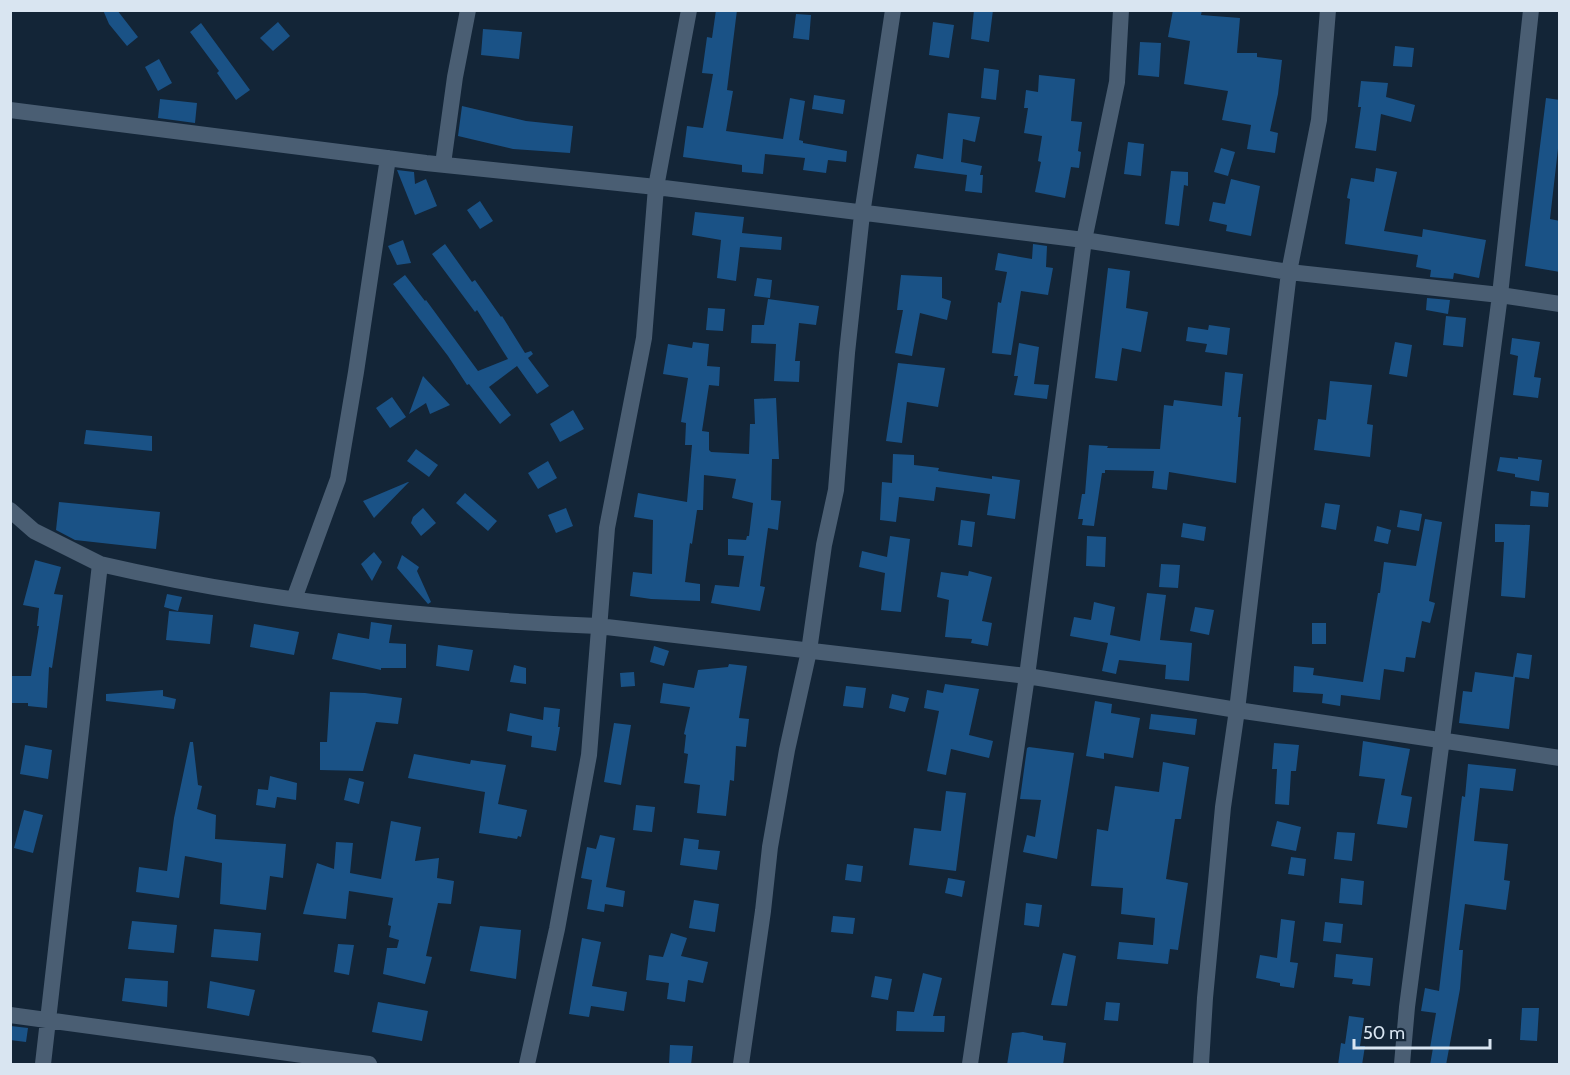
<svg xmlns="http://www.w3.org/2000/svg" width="1570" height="1075" font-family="Cabin,sans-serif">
	<rect width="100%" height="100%" fill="#132537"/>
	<path fill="#1a5286" d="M103,10H117L138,37L127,46L109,24Z
		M716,10H737L727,90L733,91L726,131L783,139L790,98L805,101L799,140L803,141V143L847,151L846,162L828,160L826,173L803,170L805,158L765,154L763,174L742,172V165L683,157L687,126L703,128L713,74L702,73L707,37L712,38Z
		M974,10H993L989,42L971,39Z
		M1173,10H1202L1201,15L1240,18L1237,53H1257V57L1282,60L1278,94L1270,131L1278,133L1275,153L1247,149L1251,125L1222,120L1228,91L1184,84L1190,41L1168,37Z
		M796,14L811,15L809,40L793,38Z
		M278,22L290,36L273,51L260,38Z
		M933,22L954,25L949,58L929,55Z
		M201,23L250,90L236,100L217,73L219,71L190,32Z
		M483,29L522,32L519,59L481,55Z
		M1140,42L1161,43L1159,77L1138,75Z
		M1395,46L1414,48L1412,67L1393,66Z
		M159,59L172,83L158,91L145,67Z
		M984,68L999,70L996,100L981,98Z
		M1039,75L1075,79L1071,121L1082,122L1078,151L1081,152L1079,168L1071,167L1065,198L1035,192L1041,162L1038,161L1042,136L1024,133L1028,108H1024L1026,90L1038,92Z
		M1361,81L1388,83L1386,97L1415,105L1411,122L1381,114L1376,151L1355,148L1361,107H1358Z
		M814,95L845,100L843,114L812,109Z
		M1546,98L1560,100V131L1550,219L1560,221V272L1525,266Z
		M160,99L197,103L195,123L158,118Z
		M462,106L526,121L573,126L570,153L513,149L458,136Z
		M948,113L980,117L975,142L963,139L961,162L982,166L980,175H983L982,193L965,191L967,175L914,168L917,154L943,159Z
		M1128,142L1144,144L1141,176L1124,174Z
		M1221,148L1235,152L1228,176L1214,172Z
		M1376,168L1397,172L1384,231L1422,237L1423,229L1486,240L1479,278L1454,273L1453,279L1430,277L1431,270L1416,267L1418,255L1345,244L1350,199L1347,198L1351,178L1374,182Z
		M397,170L414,172L415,184L426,179L437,206L415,215Z
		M1171,171L1188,172V186L1184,185L1179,226L1165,224Z
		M1231,179L1260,186L1251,236L1226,231L1227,225L1209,221L1213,202L1225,204Z
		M480,201L493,221L480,229L467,210Z
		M695,212L744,217L742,233L782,237L781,250L740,247L736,281L717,278L721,240L692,235Z
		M403,240L411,263L397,265L388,246Z
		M445,244L472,282L475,280L501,317L502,316L525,353L531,351L533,354L528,358L549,386L537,394L517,366L489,387L511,415L500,424L469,384L467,385L448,356L393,284L405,275L425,301L426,300L478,371L508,359L477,310L475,312L432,254Z
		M1033,244L1047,246L1046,267L1053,268L1048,295L1021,291L1011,355L992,353L998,302L1001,303L1007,272L995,270L998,253L1032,259Z
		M1108,268L1130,271L1126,308L1148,312L1141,352L1122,348L1117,381L1095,378Z
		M901,275L942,277V298L951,301L947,320L920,313L912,356L895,353L903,310H897Z
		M757,278L772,280L770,298L754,296Z
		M1427,298L1450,300L1448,314L1426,310Z
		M768,299L819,306L816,325L799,323L795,361H800L799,382L774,381L776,344L751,343L752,325H764Z
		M708,308L725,309L723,331L706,330Z
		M1446,316L1466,318L1463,347L1443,345Z
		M1209,325L1230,328L1227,355L1205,352L1207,344L1186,341L1188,327L1208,330Z
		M1512,338L1540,342L1534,377L1541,378L1538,398L1513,395L1518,356L1510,354Z
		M693,342L709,344L707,366L720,367L719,386L709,385L702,431L709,432V450L711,452L749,454L750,424H755L754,399L776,398L779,459H772L771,500L781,501L778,530L768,528L760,586L765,587L760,611L711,603L715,585L739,587L744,556L728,555V539L746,540L747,536H749L753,503L732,498L736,479L704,475L703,510H697L692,544L690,543L685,582L700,584V601L651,599L630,596L633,572L652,574L653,520L634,517L638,493L687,502L692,445H685L686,423L681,422L688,378L663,374L668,344L692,348Z
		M1395,342L1412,345L1407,377L1389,374Z
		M1019,343L1039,347L1034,384L1049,385L1047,399L1014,395L1018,376H1014Z
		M898,363L945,368L938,407L907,402L902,443L886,441Z
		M1225,372L1243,374L1238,417H1241L1236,483L1169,472L1167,490L1152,488L1154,471L1105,470V473H1102L1094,526L1082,525L1083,519H1078L1082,494H1085L1089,445L1108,446L1107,448L1160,449L1164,405L1173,406L1174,400L1222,406Z
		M423,376L450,405L430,414L426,403L409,414Z
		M1330,381L1372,385L1367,424L1373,425L1370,457L1314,450L1318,419L1326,420Z
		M392,397L406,417L390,428L376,408Z
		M573,410L584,429L560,442L550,424Z
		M86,430L152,436V451L84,444Z
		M416,449L438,465L429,477L407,461Z
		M893,454L914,455V465L939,468L938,471L992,479V476L1020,480L1015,519L987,515L990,494L936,487L934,501L899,497L896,522L880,520L882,482L892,483Z
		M1500,457L1518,459V457L1542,460L1539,481L1515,477V474L1497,471Z
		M548,461L557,478L538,489L528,473Z
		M408,482H409L374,518L363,501Z
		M1531,491L1549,493L1548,507L1530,506Z
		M465,493L497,521L488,531L456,503Z
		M59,502L160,512L156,549L75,540L56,530Z
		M1325,503L1340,505L1336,530L1321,527Z
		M423,508L436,523L421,536L411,523L413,517Z
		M566,508L573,526L556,533L548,515Z
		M1400,510L1422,514L1419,531L1397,527Z
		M1425,519L1442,522L1429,601L1435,603L1430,623L1422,621L1415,658L1406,657L1404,672L1384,669L1380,700L1341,695L1340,706L1322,703L1323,694L1293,692L1294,666L1314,668L1313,675L1363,682L1378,593H1380L1384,562L1416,566Z
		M961,520L975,522L972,547L958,545Z
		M1183,523L1206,527L1204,541L1181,537Z
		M1495,524L1530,525L1525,598L1501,596L1504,542H1495Z
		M1377,526L1391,530L1388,544L1374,541Z
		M890,536L910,539L901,612L881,610L885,573L859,567L862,551L887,557Z
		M1087,536L1106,537L1105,567L1086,566Z
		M374,552L382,562L372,581L361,564Z
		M402,555L419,567L417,571L431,602L428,604L397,568Z
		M35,560L61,567L54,594L63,595L52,668L49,667L47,708L28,706V703H10V676H31L39,626H37L39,608L23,605Z
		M1161,564L1180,565L1178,588L1159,587Z
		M969,571L992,577L982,621L992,623L988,646L971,643L972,639L945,637L949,600L937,597L941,572L968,576Z
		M1147,593L1166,595L1160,640L1192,643L1189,681L1165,679L1166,665L1119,660L1116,674L1102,671L1108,643L1070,636L1074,617L1091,620L1094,602L1115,607L1110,635L1140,641Z
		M167,594L182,597L178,611L164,607Z
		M1195,607L1214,610L1209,635L1190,631Z
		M169,611L213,615L210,644L166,640Z
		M371,622L392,625L389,643L406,644V668H381V670L332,659L338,633L369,639Z
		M1312,623H1326V644H1312Z
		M254,624L299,632L294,655L250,647Z
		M438,645L473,650L469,671L436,666Z
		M654,646L669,651L664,666L650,662Z
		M1517,653L1532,655L1529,679L1515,677L1509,729L1459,723L1463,691L1472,692L1475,672L1513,677Z
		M729,664L747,666L739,718L749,719L746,747L736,746L734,781L730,780L726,816L697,813L700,785L684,783L688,754L684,753L686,735L684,734L690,707L660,703L663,683L694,688L698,670L728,667Z
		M514,665L526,668V684L510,682Z
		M634,672L635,686L621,687L620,673Z
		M945,684L979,689L969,735L993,741L989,758L951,749L946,775L927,771L939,711L924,708L927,690L943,693Z
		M846,686L866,688L863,708L843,706Z
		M163,690V696L176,699L174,709L106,701V694Z
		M330,692L365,693L402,698L398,724L376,722L363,771L320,770V742H327Z
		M892,694L909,698L905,712L889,708Z
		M1095,701L1112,704L1111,713L1140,718L1133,758L1104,753V759L1086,756Z
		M544,707L560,709L558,727H560L556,751L531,747L532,736L507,731L510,713L543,720Z
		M1151,714L1197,719L1195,735L1149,729Z
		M614,723L631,725L621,785L604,782Z
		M1363,741L1410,749L1401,795L1412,797L1407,828L1377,824L1385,779L1359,776Z
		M190,742H193L198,785L202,786L197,809L216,815L215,839L286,844L283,878L270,876L266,910L220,904L222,863L185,856L179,898L136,892L139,867L167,871L174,818Z
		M1274,743L1299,745L1296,771H1291L1289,805L1275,804L1277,769H1272Z
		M25,745L52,750L48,779L20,774Z
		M1029,747L1074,753L1057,859L1023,852L1027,835L1035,837L1041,800L1020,799L1027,748Z
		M414,754L470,764L471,760L506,765L498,804L527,810L521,837L518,836L517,839L479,833L485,792L408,778Z
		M1163,762L1189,767L1181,819H1175L1166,879L1188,883L1178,950L1170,949L1168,964L1117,959L1119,942L1153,945L1155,918L1121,914L1123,888L1091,886L1097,829L1108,831L1115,786L1159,792Z
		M1468,764L1516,769L1513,791L1480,788L1474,841L1508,844L1504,880L1510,881L1506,910L1465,904L1459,950H1463L1460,989L1446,1065H1430L1433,1048H1430L1436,1013L1421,1011L1425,988L1439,991L1462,796L1465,797Z
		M270,776L297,783L296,800L277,797L275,808L256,805L258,789L268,790Z
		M349,778L364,782L359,804L344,800Z
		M946,791L966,793L956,871L909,865L914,828L941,831Z
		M636,805L655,807L652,832L633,830Z
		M24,810L43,815L33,853L14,848Z
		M391,821L421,827L415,861L439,858L437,878L454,881L451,904L438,903L426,956L432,957L425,984L383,974L387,948H397L399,940L389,937L391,926L388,925L393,898L349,891L346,919L303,914L317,863L334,869L336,842L353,843L350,873L381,879Z
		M1277,821L1301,827L1296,851L1271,846Z
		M1337,832L1355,833L1352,861L1334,859Z
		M600,835L615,838L606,887L625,891L623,907L605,904L604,912L587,909L592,880L581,878L587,847L596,849Z
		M684,838L699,840L698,849L720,851L717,870L680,865Z
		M1291,857L1306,859L1304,876L1288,874Z
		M847,864L863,866L861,882L845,880Z
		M948,878L965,881L962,897L945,893Z
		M1341,878L1364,881L1362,905L1339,903Z
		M694,900L719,904L715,932L689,928Z
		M1026,903L1042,905L1039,927L1024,925Z
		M833,916L855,918L853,934L831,932Z
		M1281,919L1295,921L1290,962L1298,963L1294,988L1280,986V983L1256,978L1260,955L1277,958Z
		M132,921L177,925L174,953L128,949Z
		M1325,922L1343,924L1341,943L1323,941Z
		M480,926L521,930L516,979L470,971Z
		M214,929L261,933L258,961L211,957Z
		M671,933L687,938L681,956L708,962L703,983L688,980L685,1002L667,999L669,983L646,980L649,955L663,957Z
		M582,938L601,942L592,986L627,992L624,1011L591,1006L589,1017L569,1014Z
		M338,944L354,945L349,975L334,972Z
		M1063,953L1076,956L1067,1006L1051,1005Z
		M1336,954L1373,958L1370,986L1352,984L1353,979L1334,977Z
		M923,973L942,978L933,1016H945L944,1032L896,1031L897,1011L914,1012Z
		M875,976L892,979L888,1000L871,997Z
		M125,978L168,981L167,1007L122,1001Z
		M210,981L255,990L249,1016L207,1008Z
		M378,1002L428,1011L422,1041L372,1032Z
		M1106,1002L1120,1003L1118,1021L1104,1020Z
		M1522,1008H1539L1537,1041L1520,1040Z
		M1349,1016L1364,1018L1360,1046H1365L1362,1065H1338L1341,1043L1345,1044Z
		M11,1026L28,1028L26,1042L10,1040Z
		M1023,1032L1043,1036V1040L1066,1043L1063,1065H1007L1012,1033Z
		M670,1045L693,1046L691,1065H669Z"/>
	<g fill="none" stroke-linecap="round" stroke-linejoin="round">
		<path stroke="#4a5e73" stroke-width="16" d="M10,110L426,163L656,187L689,10
			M443,164L455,77L468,10
			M10,510L34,531L100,564L43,1064
			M100,564C263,602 431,619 598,626L1027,676L1237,710L1560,758
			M294,599L338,479L356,372L388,158
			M10,1015L369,1064
			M527,1064L557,929L589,755L607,528L644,338L656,187L1084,240L1289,272L1500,295L1560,304
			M741,1064L763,911L770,847L787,750L809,651L824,545L836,490L847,353L862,214L893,10
			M970,1064L1027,676L1084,240L1117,82L1121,10
			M1201,1064L1205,998L1223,807L1237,710L1289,272L1319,120L1328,10
			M1402,1064L1407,1007L1500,295L1531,10"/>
	</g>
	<rect width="1570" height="1075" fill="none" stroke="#d9e5f1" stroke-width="24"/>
	<path d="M1354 1039v9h136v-9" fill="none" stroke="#d9e5f1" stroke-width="3"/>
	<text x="1363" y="1039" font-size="18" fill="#d9e5f1" stroke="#132537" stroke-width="4.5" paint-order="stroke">50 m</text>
</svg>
